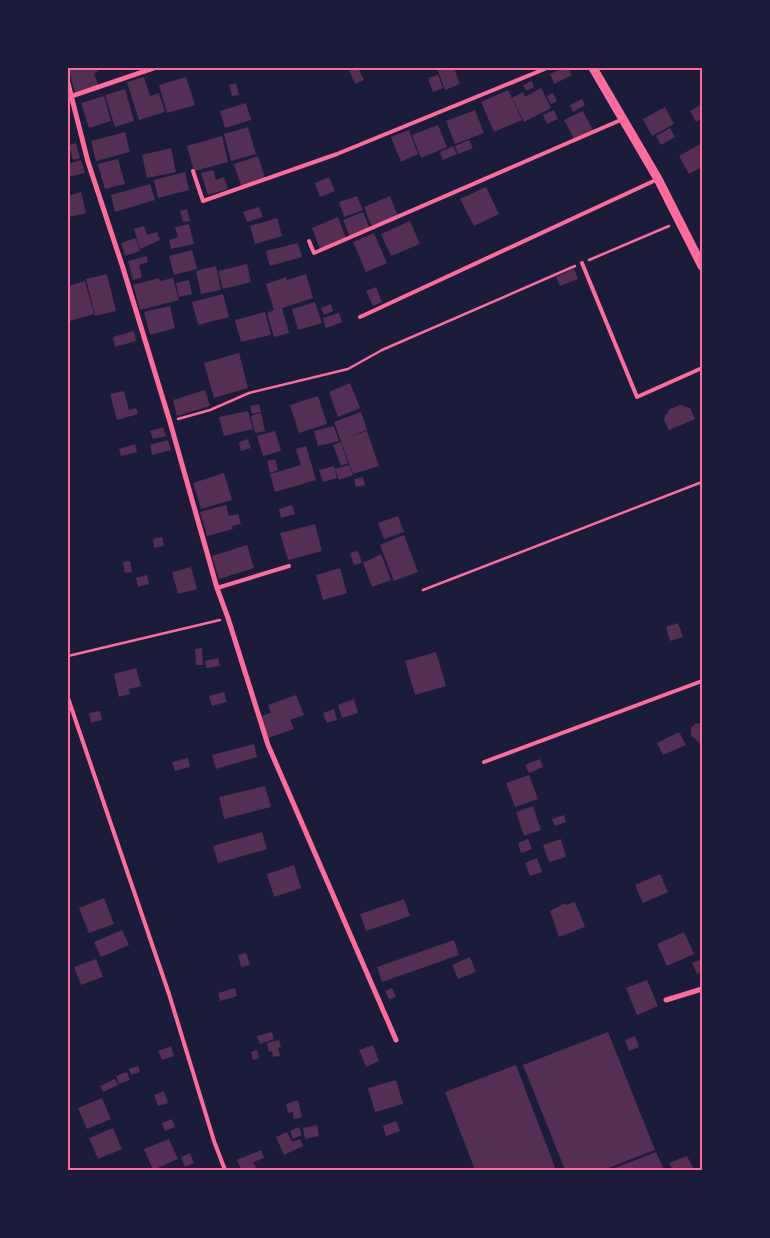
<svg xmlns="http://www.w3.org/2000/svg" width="770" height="1238" font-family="'Crimson Pro',serif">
	<rect width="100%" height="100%" fill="#1b1b3a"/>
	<path fill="#542f53" d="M68,68H96L98,72L94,73L98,85L75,92Z
		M348,68H358L364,80L355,84Z
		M437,68H454L460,84L445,90Z
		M564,68H568L572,75L554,84L550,74Z
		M438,75L443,88L433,92L428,78Z
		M144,77L150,96L159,93L165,112L139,120L127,82Z
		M186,77L195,105L167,113L159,85Z
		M532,81L534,87L526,91L523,85Z
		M236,83L239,95L232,96L229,85Z
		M541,88L551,108L524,122L512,98L523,92L525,97Z
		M125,89L134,121L115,127L105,95Z
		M508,90L522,120L494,132L481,102Z
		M553,93L557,101L551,104L547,96Z
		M104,96L111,121L89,128L81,103Z
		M582,99L585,105L573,112L570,105Z
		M246,103L251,120L225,128L220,111Z
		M702,104V118L696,122L690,111Z
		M665,107L674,124L652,136L643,119Z
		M475,110L484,133L455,144L446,121Z
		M554,110L558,119L547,124L543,115Z
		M583,111L593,130L574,139L564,120Z
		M438,125L447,147L421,158L412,135Z
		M248,127L256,154L231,161L224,134Z
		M670,128L675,137L661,145L656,136Z
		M409,130L418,154L401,162L391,137Z
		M125,132L130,152L96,161L91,141Z
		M222,136L228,162L194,171L187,146Z
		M469,140L473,148L458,154L455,146Z
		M76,143L80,158L73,160L69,145Z
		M702,143V167L689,174L679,156Z
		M453,146L457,154L443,160L440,152Z
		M171,148L176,172L147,178L142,155Z
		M258,156L265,178L241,186L234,164Z
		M118,159L125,184L105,189L98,164Z
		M81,160L85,173L68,177V164Z
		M213,170L216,180L224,177L228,189L208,195L201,173Z
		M185,172L189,190L158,198L154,180Z
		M329,177L335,191L320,197L315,183Z
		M150,184L155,200L115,212L111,195Z
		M486,187L499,214L474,226L460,199Z
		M81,192L86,213L69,217L68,196Z
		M357,196L363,210L344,217L339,202Z
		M390,196L398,216L372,227L364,207Z
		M259,207L263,217L247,222L243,212Z
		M187,209L190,221L183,222L180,211Z
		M363,212L370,229L350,237L343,220Z
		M338,217L346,238L320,249L312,228Z
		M277,218L282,236L255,244L250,226Z
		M410,221L420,244L391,256L381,234Z
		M189,224L194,244L171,249L169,240L178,237L175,227Z
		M144,226L147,235L157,232L160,240L140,249L134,229Z
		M374,233L387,263L366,272L353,242Z
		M136,238L140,251L125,256L121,243Z
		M298,243L302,257L270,266L266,251Z
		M192,250L197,269L174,275L169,256Z
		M147,256L148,262L139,265L142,277L133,280L128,261Z
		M247,264L251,282L223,289L218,271Z
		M216,266L221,290L201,294L196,271Z
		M574,269L578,279L560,286L556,277Z
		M107,274L116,311L95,316L86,279Z
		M306,274L313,298L282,308L289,333L274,337L267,313L274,310L266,284L286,277L287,280Z
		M159,278L160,281L173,278L179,300L140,310L133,285Z
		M189,280L192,294L179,297L176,283Z
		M85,281L94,314L70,321L68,310V286Z
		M376,287L382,302L373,306L366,291Z
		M223,294L229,317L198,325L192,302Z
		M315,302L322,323L298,330L292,309Z
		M331,304L333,311L324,315L321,308Z
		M170,306L175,328L150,335L144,312Z
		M265,312L271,335L241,342L235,320Z
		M339,313L342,322L326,328L323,318Z
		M134,331L136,341L115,347L113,337Z
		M239,353L248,388L214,398L204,363Z
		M350,383L360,408L338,417L329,392Z
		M205,390L210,406L177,416L173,400Z
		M124,391L129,410L136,408L138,414L117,420L110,394Z
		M318,396L327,424L299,433L290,405Z
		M259,404L261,412L252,414L250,406Z
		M680,405L690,408L695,419L669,430L664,420L665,416L670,409Z
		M248,411L253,429L224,436L219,417Z
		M361,412L367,430L347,437L367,431L379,466L353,474L334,422Z
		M261,413L265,431L255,433L251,416Z
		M334,426L339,441L318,446L314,431Z
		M163,427L166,436L153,439L150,431Z
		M275,431L281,451L263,456L257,436Z
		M248,439L251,448L241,451L239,442Z
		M168,440L171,450L152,455L150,445Z
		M341,442L348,463L341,466L333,445Z
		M135,444L137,452L121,456L119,449Z
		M306,446L316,480L275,492L270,474L301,465L296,449Z
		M275,459L278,470L270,473L267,461Z
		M349,465L353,475L339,480L335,469Z
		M334,466L337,478L323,482L319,470Z
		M224,473L232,500L201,509L193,483Z
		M363,477L365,485L356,487L354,479Z
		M226,505L229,516L238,514L241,524L232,526L233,529L207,536L200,512Z
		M292,505L295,514L281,518L279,509Z
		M398,516L404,532L384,539L378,523Z
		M315,524L322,551L288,560L280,533Z
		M404,535L418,572L394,581L380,545Z
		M162,537L164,546L154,548L153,539Z
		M247,545L254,568L219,579L212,556Z
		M358,551L362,563L354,565L350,553Z
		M381,554L391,580L372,587L363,563Z
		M130,561L132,572L125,573L123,562Z
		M191,567L197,589L178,594L172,572Z
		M340,568L347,593L323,600L316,575Z
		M147,575L149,584L138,587L136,578Z
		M678,623L683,637L670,641L666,627Z
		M202,648L203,665H196L195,649Z
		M436,652L446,686L415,695L405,661Z
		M218,658L220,666L206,668L205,661Z
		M136,668L141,686L129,689L130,694L119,697L114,674Z
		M224,692L227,702L212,706L209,696Z
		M296,695L304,715L290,720L294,729L268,738L261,716L271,713L268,705Z
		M354,699L358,713L342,718L338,705Z
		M334,709L337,720L327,723L323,713Z
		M100,711L102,720L91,723L89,713Z
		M696,723L702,724V749L698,741L691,736V728Z
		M679,732L686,745L663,755L657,743Z
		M254,744L257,757L216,769L212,755Z
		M188,758L190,767L175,771L172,762Z
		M540,759L543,767L529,773L525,765Z
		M529,775L538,799L515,807L506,783Z
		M265,786L271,807L224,819L219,797Z
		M533,806L541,830L524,836L516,812Z
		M564,815L566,822L555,826L552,819Z
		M262,832L267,849L218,863L213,846Z
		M528,839L532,849L521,853L518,843Z
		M561,839L566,857L549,862L543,845Z
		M537,858L542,872L530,876L525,863Z
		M294,865L301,888L274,897L267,874Z
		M660,874L668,892L643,903L635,885Z
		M104,898L114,924L89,933L79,908Z
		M404,899L410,916L366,931L360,914Z
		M575,902L585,927L559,937L550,911L565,903L566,905Z
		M122,930L129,945L101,957L94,942Z
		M684,932L694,954L667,966L657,944Z
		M454,940L459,955L382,982L377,967Z
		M246,953L250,965L241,967L238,955Z
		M470,957L476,972L458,979L452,965Z
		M96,959L103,977L81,985L74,967Z
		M701,959L702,972L697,974L692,963Z
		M647,980L658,1006L637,1015L626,988Z
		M235,988L237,996L220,1001L218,993Z
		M392,988L396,997L389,999L385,991Z
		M272,1032L274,1039L260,1044L257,1036Z
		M608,1032L655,1150L603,1170H565L523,1065Z
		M635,1036L639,1047L629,1051L625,1040Z
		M279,1040L281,1047L278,1048L280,1056L273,1057L272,1051L269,1052L267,1043Z
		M373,1045L379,1061L366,1067L359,1050Z
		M171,1046L174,1056L162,1060L158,1051Z
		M257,1050L259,1058L253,1060L251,1052Z
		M516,1065L556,1170H475L445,1092Z
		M138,1066L140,1072L131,1075L129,1069Z
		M127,1072L130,1080L119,1084L116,1076Z
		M115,1079L118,1085L103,1092L100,1086Z
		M396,1080L403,1104L375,1112L368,1088Z
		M164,1091L168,1103L158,1106L154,1095Z
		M102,1098L111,1119L87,1129L78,1108Z
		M298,1100L302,1117L294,1119L293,1112L288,1113L286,1104Z
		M172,1119L175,1127L165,1131L162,1123Z
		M396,1121L400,1131L386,1136L383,1126Z
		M317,1125L319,1136L305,1139L303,1128Z
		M299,1127L302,1135L293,1139L290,1131Z
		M113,1128L122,1149L98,1159L89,1138Z
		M287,1132L292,1142L300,1139L303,1146L284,1155L276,1137Z
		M169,1139L178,1159L153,1170L144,1149Z
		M261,1150L264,1158L253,1162L257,1170H241L237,1160Z
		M656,1152L664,1170H610Z
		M190,1153L194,1163L185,1167L181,1157Z
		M687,1156L694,1170H673L669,1163Z"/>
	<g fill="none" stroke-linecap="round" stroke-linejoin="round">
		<path stroke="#ff6b9d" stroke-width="2.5" d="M589,260L669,226
			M178,419L210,410L249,393L348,369L382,350L575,266
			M423,590L702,482
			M68,656L220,620"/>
		<path stroke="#ff6b9d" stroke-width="4" d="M193,171L203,201L337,154L547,68
			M309,241L314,253L623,119
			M582,263L637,397L702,368
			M360,317L658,179
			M217,588L289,566
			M68,698L169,994L214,1141L225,1170
			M484,762L702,681"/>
		<path stroke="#ff6b9d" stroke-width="5" d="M68,83L88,162L123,268L170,422L217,588L228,618L268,745L396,1040
			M72,96L154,68
			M666,1000L702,989"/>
		<path stroke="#ff6b9d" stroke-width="9" d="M593,68L658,179L702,266"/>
	</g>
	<rect width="770" height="1238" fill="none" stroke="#1b1b3a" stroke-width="138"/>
	<rect x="69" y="69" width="632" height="1100" fill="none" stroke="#ff6b9d" stroke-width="2"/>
</svg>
